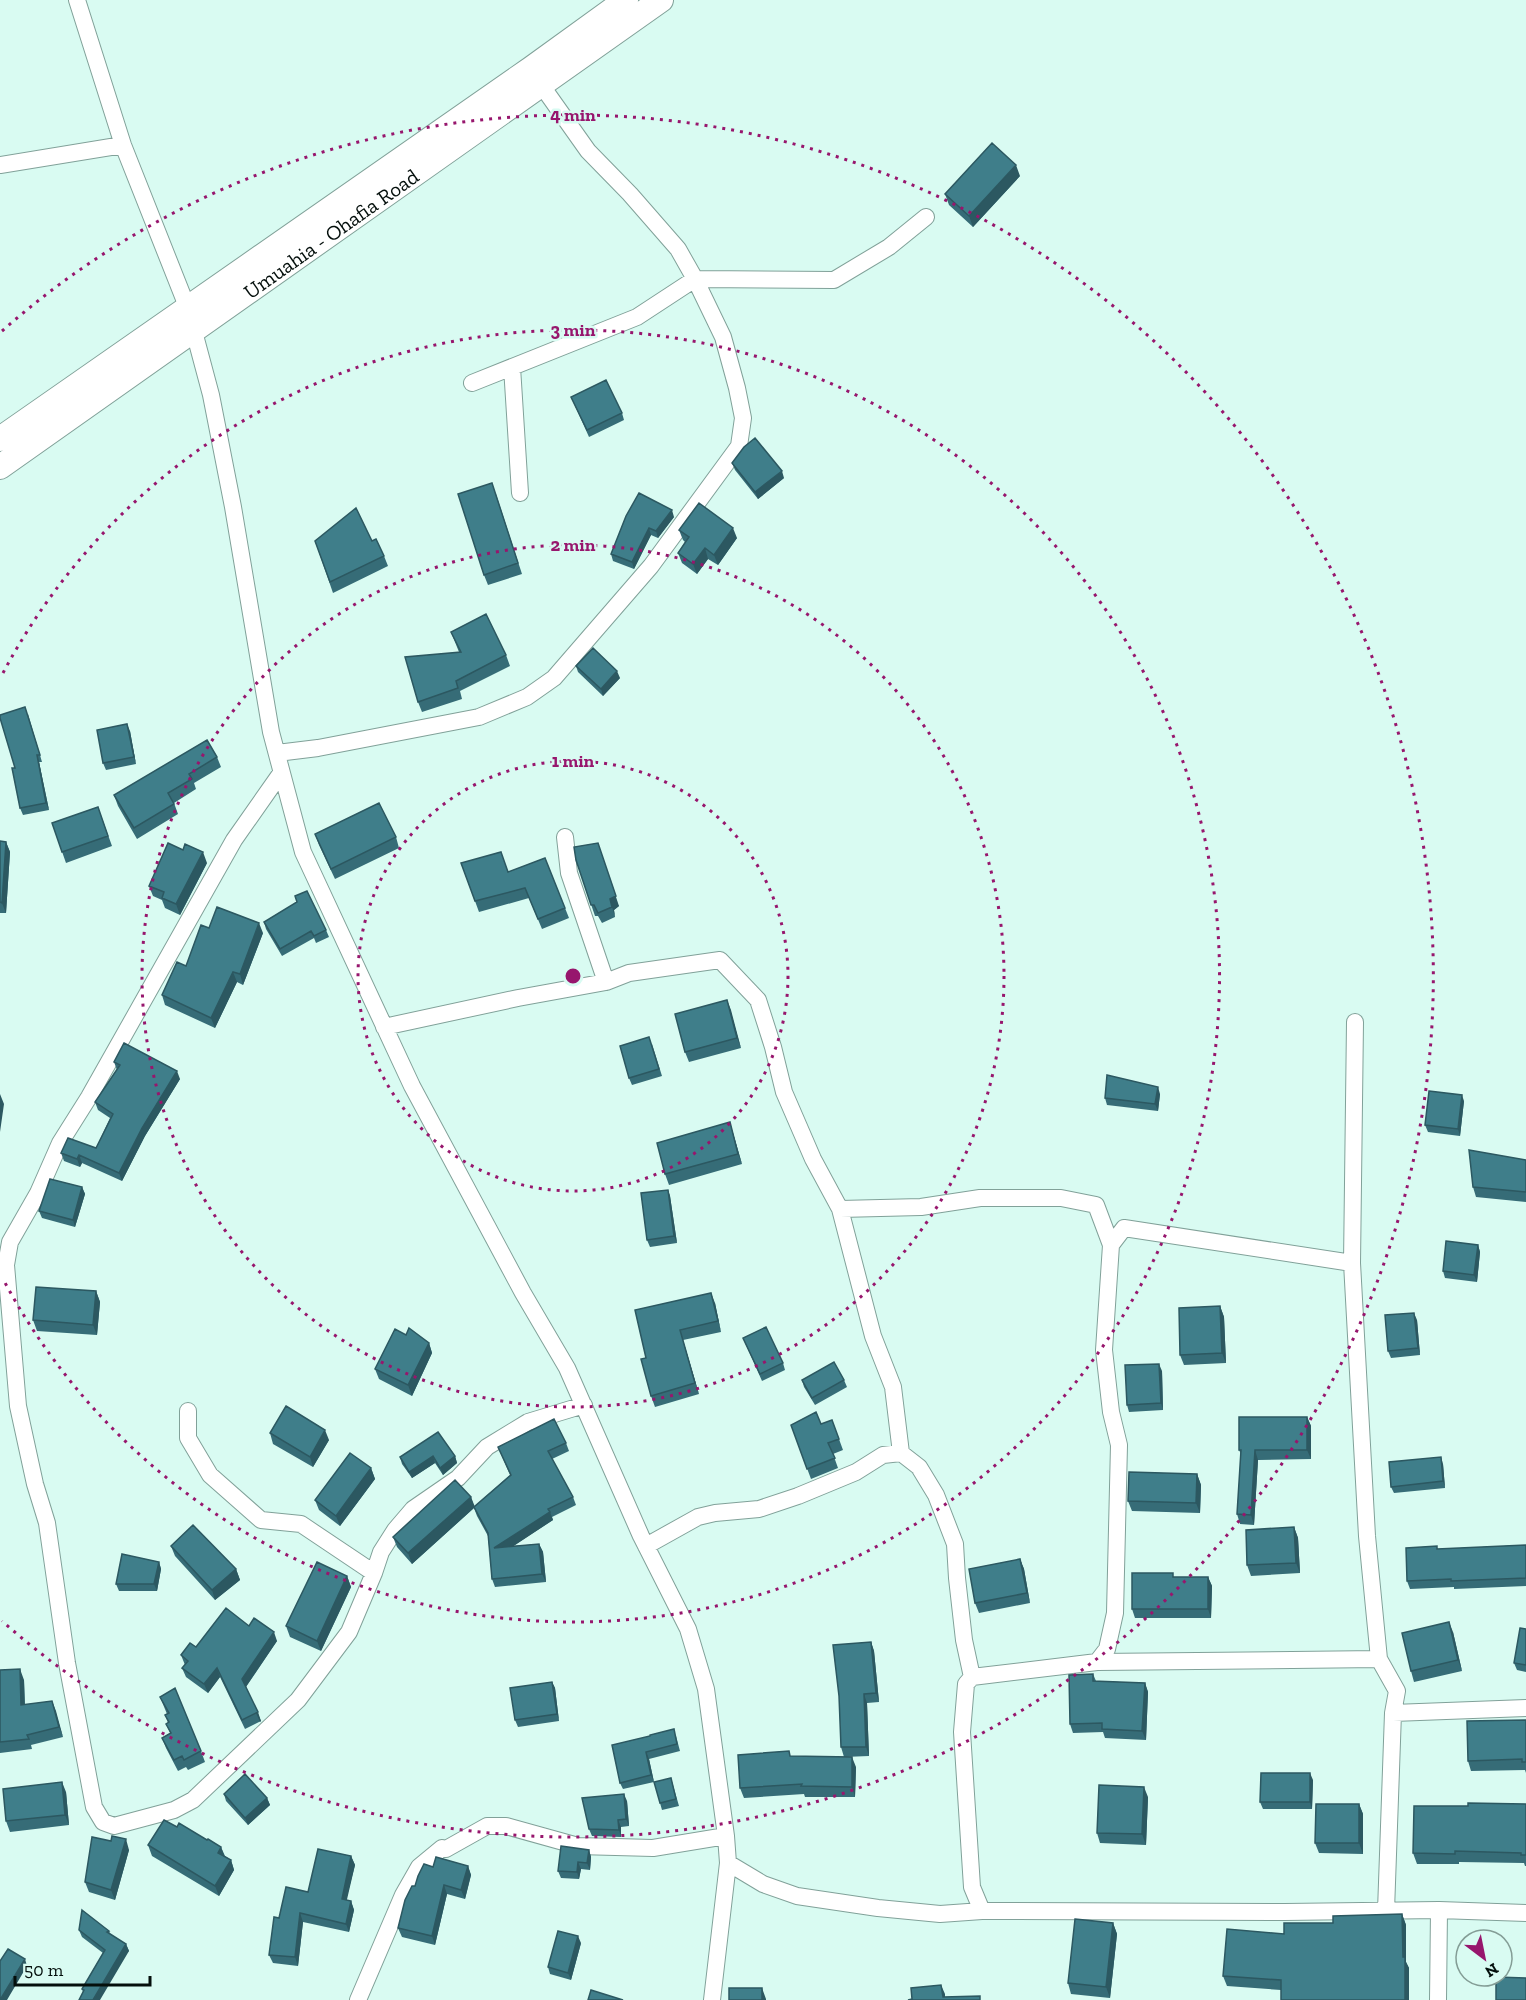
<svg xmlns="http://www.w3.org/2000/svg" width="1526" height="2000" font-family="'Zilla Slab',serif">
	<rect width="100%" height="100%" fill="#d9fbf2"/>
	<g fill="none" stroke-linecap="round" stroke-linejoin="round">
		<g stroke="#81a199" stroke-width="18">
			<path id="minor" d="M77,0L123,145L188,309L211,395L233,507L271,732L303,852L412,1086L523,1293L567,1368L641,1536L688,1629L706,1689L726,1836L728,1863L712,2000
				M0,165L123,145
				M512,367L520,493
				M472,383L637,317L695,279L834,280L889,247L926,217
				M277,753L318,748L479,717L527,697L554,678L651,566L739,446L743,418L737,388L723,337L695,279L678,249L630,194L588,151L542,86
				M281,773L234,840L89,1097L60,1143L38,1193L10,1242L6,1265L18,1406L35,1484L47,1523L67,1663L94,1807L103,1822L114,1826L174,1810L193,1800L298,1700L349,1632L374,1573L381,1552L395,1530L413,1509L458,1478L487,1447L528,1422L584,1405
				M565,837L569,873L606,982L629,973L720,960L758,1000L773,1047L784,1092L813,1159L840,1209L921,1207L980,1198H1061L1096,1205L1111,1245
				M384,1027L518,998L606,982
				M840,1209L873,1336L893,1387L901,1453
				M188,1411V1438L210,1475L261,1520L301,1524L374,1573
				M646,1546L698,1517L715,1513L759,1509L798,1496L856,1472L883,1455L901,1453L919,1467L936,1495L955,1544L957,1578L964,1640L972,1677L966,1684L962,1732L972,1887L982,1911
				M1379,1659L1397,1691L1393,1713L1386,1911
				M1097,1662L1379,1659L1367,1536L1352,1263L1355,1022
				M972,1677L1097,1662L1107,1649L1115,1613L1119,1445L1111,1412L1104,1350L1111,1245L1124,1228L1352,1263
				M1393,1713L1526,1708
				M728,1863L763,1884L797,1896L878,1908L940,1914L982,1911L1285,1912L1439,1910L1526,1913
				M358,2000L403,1895L419,1867L442,1848L446,1849L487,1826H506L578,1846L653,1848L726,1836
				M1438,2000L1439,1910"/>
		</g>
		<g stroke="#81a199" stroke-width="26">
			<g id="secondary">
				<path d="M0,439L532,68L626,0"/>
				<path id="s1" d="M0,467L661,0"/>
			</g>
		</g>
		<use href="#minor" stroke="#fff" stroke-width="16"/>
		<use href="#secondary" stroke="#fff" stroke-width="24"/>
	</g>
	<path fill="#366c77" d="M1020,176L973,227L949,205L945,194Z
		M571,397L622,413L624,420L589,437Z
		M732,463L784,478L758,499L735,470Z
		M496,494L522,574L488,585L484,575Z
		M626,516L674,517L658,538L651,535L634,569L613,561L611,554Z
		M679,530L737,538L718,565L708,559L697,574L682,563L678,553L685,542L683,540Z
		M315,541H372L384,556L388,566L333,593Z
		M451,632L506,655L510,666L460,691L462,699L422,712L418,702L459,652Z
		M576,666L620,678L603,696L578,672Z
		M28,714L42,762H39L49,810L23,815L20,808L15,768Z
		M130,731L136,764L106,770L103,763Z
		M217,757L221,767L194,783L196,789L174,803L178,814L137,839L118,806L114,795Z
		M98,807L112,846L66,863L52,823Z
		M315,834L396,837L399,848L335,879L319,845Z
		M0,841L6,842L10,852L6,913H0Z
		M545,858L569,918L542,929L529,898L479,912L461,863L508,872Z
		M576,860L619,906L614,910L615,917L602,923L598,916H595Z
		M207,863L180,915L165,908L162,900L153,896L149,886Z
		M295,896L326,930L329,937L316,943L314,938L282,956L266,929L264,922L297,902Z
		M209,928L263,933L243,985L237,982L215,1028L165,1005L162,995L186,966Z
		M727,1000L741,1048L689,1062L685,1052Z
		M652,1044L662,1076L632,1085L629,1078Z
		M114,1062L180,1079L145,1136L122,1181L82,1163L80,1167L64,1161L61,1153L96,1148L110,1118L98,1110L95,1102L117,1070Z
		M1160,1094L1158,1111L1107,1105L1105,1098Z
		M1464,1101L1460,1136L1428,1132L1425,1125Z
		M733,1133L742,1164L669,1185L665,1174Z
		M1526,1160V1202L1476,1197L1473,1187Z
		M82,1187L85,1194L75,1227L42,1218L39,1211Z
		M668,1190L670,1196L677,1243L650,1247L647,1240Z
		M1478,1245L1480,1252L1477,1282L1445,1278L1443,1271Z
		M96,1291L100,1302L97,1335L37,1331L33,1320Z
		M715,1303L721,1332L683,1340L699,1394L655,1407L651,1396L646,1358L635,1310Z
		M1220,1306L1224,1317L1226,1363L1184,1365L1180,1355Z
		M1417,1320L1420,1355L1391,1358L1388,1351Z
		M406,1335L429,1343L432,1353L412,1396L379,1379L375,1369Z
		M743,1338L783,1363L785,1370L762,1381Z
		M1162,1371L1163,1410L1129,1412L1127,1405Z
		M802,1380H844L847,1387L815,1405L804,1387Z
		M1307,1417L1311,1426V1459L1258,1460L1254,1525L1240,1524L1237,1514L1241,1454L1239,1450Z
		M832,1420L843,1450L833,1454L838,1468L811,1479L791,1425L821,1424Z
		M270,1433L329,1440L313,1467L273,1444Z
		M566,1443L569,1451L552,1459L573,1497L576,1505L552,1517L553,1520L513,1546L539,1544L543,1552L546,1582L495,1587L492,1579L488,1536L477,1516L474,1508L412,1564L397,1547L393,1537L471,1497L474,1507L510,1475L498,1447Z
		M455,1456L457,1463L443,1475L435,1463L412,1478L402,1464L400,1457Z
		M1443,1464L1445,1488L1394,1493L1391,1487Z
		M371,1468L375,1479L340,1526L319,1510L315,1500Z
		M1197,1474L1201,1485L1200,1513L1132,1511L1128,1501Z
		M1294,1527L1298,1538L1300,1573L1251,1576L1247,1565Z
		M1526,1545V1586L1454,1589V1587L1410,1589L1407,1581L1438,1549Z
		M171,1546L236,1569L240,1580L215,1600L175,1556Z
		M1020,1559L1024,1569L1030,1603L979,1613L975,1603Z
		M159,1562L161,1569L157,1591H119L116,1584Z
		M347,1576L351,1587L321,1651L290,1637L286,1626Z
		M1175,1577H1208L1212,1586L1211,1618H1135L1132,1609Z
		M249,1626L277,1641L246,1687L261,1721L245,1729L220,1677L208,1693L186,1677L182,1668L185,1665L181,1655L196,1647Z
		M1526,1629V1672L1517,1670L1514,1663Z
		M1453,1632L1462,1671L1414,1682L1411,1671Z
		M871,1642L874,1651L879,1702L867,1703L869,1756L844,1757L841,1747Z
		M0,1670L24,1680L25,1705L52,1701L63,1737L31,1745L32,1749L0,1753Z
		M1093,1674L1096,1681L1145,1683L1148,1692L1146,1740L1105,1738L1103,1732L1073,1733L1070,1724Z
		M552,1682L555,1688L559,1721L518,1727L515,1720Z
		M160,1697L201,1751L205,1762L188,1770L186,1767L178,1771L166,1748L162,1738L170,1733L166,1724L168,1723L165,1715L167,1714Z
		M1526,1720V1773L1525,1770L1471,1771L1468,1761Z
		M676,1736L680,1751L649,1759L654,1782L623,1789L620,1783L612,1745Z
		M791,1756L856,1767L855,1797H805L804,1794L744,1798L740,1788Z
		M671,1778L679,1806L662,1810L660,1803Z
		M1313,1780L1312,1809H1263L1260,1802Z
		M66,1792L69,1825L10,1832L6,1821Z
		M224,1794L267,1798L270,1805L248,1825L226,1801Z
		M1148,1797L1146,1845L1100,1843L1097,1833Z
		M627,1801L629,1826L621,1827V1837L592,1836L589,1829Z
		M1359,1804L1363,1814V1854L1319,1853L1315,1843Z
		M1526,1804V1866H1525L1524,1863L1459,1862V1864H1417L1413,1853L1468,1806Z
		M177,1827L221,1847L225,1856L231,1860L234,1870L219,1896L152,1856L148,1845Z
		M111,1841L129,1850L115,1900L89,1892L85,1882Z
		M589,1850L591,1857L590,1870L581,1869L579,1879L561,1878L558,1871Z
		M351,1856L355,1865L346,1900L351,1901L354,1910L349,1932L303,1922L298,1966L273,1963L269,1955L279,1918L308,1892Z
		M468,1866L471,1875L465,1899L447,1894L435,1945L402,1937L398,1928L415,1886L433,1867Z
		M1402,1914L1406,1925V1962L1409,1968L1281,1990L1227,1986L1223,1976L1284,1934L1333,1923Z
		M1113,1923L1117,1934L1110,1998L1071,1994L1068,1983Z
		M79,1930L109,1931L110,1934L126,1944L129,1951L83,1992L82,1989L103,1953L82,1937Z
		M581,1943L571,1980L550,1974L548,1967Z"/>
	<path fill="#2c5861" d="M1016,165L1020,176L973,227L969,216Z
		M782,471L784,478L758,499L755,492Z
		M672,510L674,517L658,538L656,531Z
		M649,528L651,535L634,569L632,562Z
		M733,528L737,538L718,565L714,555Z
		M705,548L708,559L697,574L693,564Z
		M617,671L620,678L603,696L601,689Z
		M127,724L130,731L136,764L134,757Z
		M37,755L39,762L49,810L46,803Z
		M6,842L10,852L6,913L2,903Z
		M598,843L619,906L614,910L615,917L612,907Z
		M203,852L207,863L180,915L176,904Z
		M259,923L263,933L243,985L240,974Z
		M233,972L237,982L215,1028L211,1018Z
		M727,1000L731,1010L741,1048L737,1038Z
		M177,1071L180,1079L145,1136L122,1181L119,1173L142,1128Z
		M1158,1087L1160,1094L1158,1111L1155,1104Z
		M0,1094L4,1104L0,1132Z
		M1462,1095L1464,1101L1460,1136L1458,1129Z
		M730,1122L733,1133L742,1164L738,1154Z
		M79,1155L82,1163L80,1167L77,1159Z
		M82,1187L85,1194L75,1227L73,1220Z
		M668,1190L670,1196L677,1243L674,1236Z
		M1478,1245L1480,1252L1477,1282L1474,1275Z
		M96,1291L100,1302L97,1335L93,1325Z
		M711,1293L715,1303L721,1332L718,1321Z
		M1220,1306L1224,1317L1226,1363L1222,1353Z
		M1414,1313L1417,1320L1420,1355L1418,1348Z
		M680,1330L683,1340L699,1394L695,1383Z
		M429,1343L432,1353L412,1396L408,1385Z
		M1159,1364L1162,1371L1163,1410L1161,1403Z
		M1307,1417L1311,1426V1459L1307,1450Z
		M325,1430L329,1440L313,1467L310,1457Z
		M1255,1450L1258,1460L1254,1525L1251,1515Z
		M433,1456L435,1463L412,1478L409,1472Z
		M455,1456L457,1463L443,1475L440,1468Z
		M1441,1457L1443,1464L1445,1488L1443,1481Z
		M371,1468L375,1479L340,1526L336,1516Z
		M1197,1474L1201,1485L1200,1513L1196,1503Z
		M471,1497L475,1507L412,1564L408,1553Z
		M550,1512L553,1520L497,1557L494,1548Z
		M1294,1527L1298,1538L1300,1573L1296,1563Z
		M539,1544L543,1552L546,1582L542,1574Z
		M1020,1559L1024,1569L1030,1603L1027,1593Z
		M159,1562L161,1569L157,1591L154,1584Z
		M236,1569L240,1580L215,1600L212,1590Z
		M347,1576L351,1587L321,1651L317,1641Z
		M1208,1577L1212,1586L1211,1618L1208,1609Z
		M1449,1622L1453,1632L1462,1671L1458,1660Z
		M274,1632L277,1641L245,1688L242,1679Z
		M871,1642L874,1651L879,1702L876,1693Z
		M217,1668L220,1677L208,1693L204,1684Z
		M20,1669L24,1680L25,1716L21,1705Z
		M552,1682L555,1688L559,1721L557,1714Z
		M1145,1683L1148,1692L1146,1740L1142,1731Z
		M864,1694L867,1703L869,1756L866,1747Z
		M52,1701L56,1711L63,1737L59,1727Z
		M258,1712L261,1721L260,1722L256,1713Z
		M646,1752L649,1759L654,1782L651,1775Z
		M852,1757L856,1767L855,1797L852,1787Z
		M1310,1773L1313,1780L1312,1809L1310,1802Z
		M62,1782L66,1792L69,1825L65,1815Z
		M1144,1787L1148,1797L1146,1845L1142,1834Z
		M624,1794L627,1801L629,1826L626,1819Z
		M267,1798L270,1805L248,1825L245,1818Z
		M1359,1804L1363,1814V1854L1359,1843Z
		M618,1820L621,1827V1837L619,1830Z
		M126,1839L129,1850L115,1900L111,1890Z
		M221,1847L225,1858L218,1853Z
		M589,1850L591,1857L590,1870L587,1863Z
		M351,1856L355,1865L345,1908L342,1899Z
		M231,1860L234,1870L219,1896L215,1886Z
		M578,1862L581,1869L579,1879L577,1872Z
		M468,1866L471,1875L465,1899L461,1890Z
		M444,1885L447,1894L435,1945L432,1936Z
		M351,1901L354,1910L349,1932L346,1924Z
		M300,1913L303,1922L298,1966L295,1957Z
		M1402,1914L1406,1925V1962L1409,1968V2000H1405Z
		M1113,1923L1117,1934L1110,1998L1106,1987Z
		M578,1936L581,1943L571,1980L568,1973Z
		M126,1944L129,1951L100,2000H93Z
		M25,1959L27,1966L7,2000H0Z
		M941,1985L945,1994V2000L943,1997Z
		M762,1988L766,1999V2000H762Z"/>
	<path fill="#3f7e8a" stroke="#2c5861" stroke-width="1.5" d="M992,143L1016,165L969,216L945,194Z
		M606,380L622,413L587,430L571,397Z
		M755,438L782,471L755,492L732,463L744,447Z
		M492,483L518,563L484,575L458,494Z
		M639,493L672,510L656,531L649,528L632,562L611,554L626,516Z
		M699,503L733,528L714,555L705,548L693,564L678,553L689,537L679,530Z
		M356,508L372,541L376,539L384,556L330,582L315,541Z
		M486,614L506,655L456,681L458,688L418,702L405,657L461,652L451,632Z
		M593,648L617,671L601,689L576,666Z
		M25,707L40,755H37L46,803L20,808L12,768H15L0,718V715Z
		M127,724L134,757L103,763L97,730Z
		M207,740L217,757L189,774L192,779L168,793L174,804L134,828L114,795Z
		M379,803L396,837L331,869L315,834Z
		M98,807L108,836L62,852L52,823Z
		M0,841L6,842L2,903L0,902Z
		M168,843L183,850L185,844L203,852L176,904L162,898L164,892L149,886Z
		M598,843L616,896L610,899L612,907L598,913L594,905H591L576,860L574,847Z
		M501,852L508,872L545,858L565,908L538,919L525,888L475,901L461,863Z
		M307,891L326,930L314,936L311,931L280,949L264,922L297,902L295,896Z
		M217,907L259,923L240,974L233,972L211,1018L162,995L177,962L186,966L201,925L209,928Z
		M727,1000L737,1038L685,1052L675,1014Z
		M649,1037L659,1069L629,1078L620,1046Z
		M124,1043L177,1071L142,1128L119,1173L79,1155L77,1159L61,1153L68,1138L96,1148L113,1114L95,1102L120,1065L114,1062Z
		M1107,1075L1158,1087L1155,1104L1105,1098Z
		M1429,1091L1462,1095L1458,1129L1425,1125Z
		M730,1122L738,1154L665,1174L657,1143Z
		M1469,1150L1526,1160V1192L1473,1187Z
		M50,1179L82,1187L73,1220L39,1211Z
		M668,1190L674,1236L647,1240L641,1193Z
		M1446,1241L1478,1245L1474,1275L1443,1271Z
		M36,1287L96,1291L93,1325L33,1320Z
		M711,1293L718,1321L680,1330L695,1383L651,1396L641,1359L646,1358L635,1310Z
		M1220,1306L1222,1353L1180,1355L1179,1308Z
		M1414,1313L1418,1348L1388,1351L1385,1315Z
		M766,1327L783,1363L760,1374L743,1338Z
		M409,1328L429,1343L408,1385L375,1369L395,1329L406,1335Z
		M834,1362L844,1380L812,1398L802,1380Z
		M1159,1364L1161,1403L1127,1405L1125,1365Z
		M286,1406L325,1430L310,1457L270,1433Z
		M816,1412L821,1424L832,1420L839,1439L828,1443L835,1458L807,1469L791,1425Z
		M1239,1417H1307V1450H1255L1251,1515L1237,1514L1241,1450H1239Z
		M554,1419L566,1443L548,1451L573,1497L548,1509L550,1512L494,1548L539,1544L542,1574L492,1579L488,1533L474,1507L511,1475L498,1447Z
		M438,1432L455,1456L440,1468L433,1456L409,1472L400,1457Z
		M350,1453L371,1468L336,1516L315,1500Z
		M1441,1457L1443,1481L1391,1487L1389,1462Z
		M1129,1472L1197,1474L1196,1503L1128,1501Z
		M455,1480L471,1497L408,1553L393,1537Z
		M193,1525L236,1569L212,1590L171,1546Z
		M1294,1527L1296,1563L1247,1565L1246,1530Z
		M1526,1545V1578L1451,1581V1579L1407,1581L1406,1548L1437,1546V1549Z
		M122,1554L159,1562L154,1584H116Z
		M1020,1559L1027,1593L975,1603L969,1569Z
		M317,1562L347,1576L317,1641L286,1626Z
		M1132,1573H1173V1577H1208V1609H1132Z
		M226,1608L249,1626L254,1618L274,1632L242,1679L258,1712L242,1720L217,1668L204,1684L182,1668L188,1661L181,1655L190,1643L196,1647Z
		M1449,1622L1458,1660L1411,1671L1402,1633Z
		M1520,1628L1526,1629V1665L1514,1663Z
		M871,1642L876,1693L864,1694L866,1747H841L839,1696L833,1645Z
		M20,1669L21,1705L52,1701L59,1727L27,1735L29,1739L0,1742V1670Z
		M1093,1674V1681L1145,1683L1142,1731L1102,1729V1723L1070,1724L1069,1675Z
		M552,1682L557,1714L515,1720L510,1688Z
		M175,1688L201,1751L184,1760L182,1756L174,1760L162,1738L171,1733L166,1724L169,1722L165,1715L169,1713L160,1697Z
		M1526,1720V1762H1522V1759L1468,1761L1467,1721Z
		M674,1729L677,1744L646,1752L651,1775L620,1783L612,1745L650,1736V1735Z
		M789,1751L790,1756L852,1757V1787L801,1786L802,1784L740,1788L738,1755Z
		M1261,1773H1310V1802H1260Z
		M245,1774L267,1798L245,1818L224,1794Z
		M671,1778L676,1799L660,1803L654,1782Z
		M62,1782L65,1815L6,1821L3,1789Z
		M1099,1785L1144,1787L1142,1834L1097,1833Z
		M624,1794L626,1819L618,1820L619,1830L589,1829L582,1798Z
		M1468,1803L1526,1804V1855H1521V1853L1455,1851V1854L1413,1853L1414,1806H1468Z
		M1316,1804H1359V1843H1315Z
		M164,1820L177,1827L179,1823L207,1840L208,1839L221,1847L218,1853L231,1860L215,1886L148,1845Z
		M112,1836L126,1839L111,1890L85,1882L92,1837L111,1841Z
		M561,1846L589,1850L587,1863L578,1862L577,1872L558,1871Z
		M318,1849L351,1856L342,1899L351,1901L346,1924L300,1913L295,1957L269,1955L274,1917L279,1918L286,1887L308,1892Z
		M436,1857L468,1866L461,1890L444,1885L432,1936L398,1928L405,1900L412,1886H415L418,1876L424,1864L433,1867Z
		M82,1910L109,1931L107,1932L126,1944L93,2000H79L84,1990L82,1989L105,1950L79,1930Z
		M1402,1914L1403,1957H1405V2000H1281V1980L1223,1976L1227,1929L1284,1934V1923H1333V1916Z
		M1075,1919L1113,1923L1106,1987L1068,1983Z
		M558,1931L578,1936L568,1973L548,1967Z
		M8,1949L25,1959L0,2000V1961Z
		M1496,1977L1526,1978V2000H1496Z
		M941,1985L943,1997L980,1996V2000H908L912,1999L911,1988Z
		M729,1988H762V2000H729Z
		M591,1990L623,2000H588Z"/>
	<g fill="none" stroke="#97166d" stroke-width="3" stroke-dasharray="3 6">
		<circle cx="573" cy="976" r="215"/>
		<circle cx="573" cy="976" r="431"/>
		<path d="M3 673A646 646 0 1 1 3 1279"/>
		<path d="M2 331A861 861 0 1 1 2 1621"/>
	</g>
	<g text-anchor="middle" dominant-baseline="central" stroke-width="5" stroke-linejoin="round" paint-order="stroke">
		<g font-size="21" fill="#040f0c" stroke="#d9fbf2">
			<text stroke="none"><textPath href="#s1" startOffset="405">Umuahia - Ohafia Road</textPath></text>
		</g>
	</g>
	<circle cx="573" cy="976" r="9" fill="#97166d" stroke="#d9fbf2" stroke-width="3"/>
	<g font-size="18" text-anchor="middle" font-weight="bold" fill="#97166d" stroke="#d9fbf2" stroke-width="5" stroke-linejoin="round" paint-order="stroke">
		<text x="573" y="121">4 min</text>
		<text x="573" y="336">3 min</text>
		<text x="573" y="551">2 min</text>
		<text x="573" y="767">1 min</text>
	</g>
	<g transform="translate(1484 1958) rotate(148)"><circle r="28" fill="#d9fbf2" stroke="#849d96" stroke-width="1.5"/>
	<path d="M0-4.5L10 22L0 15L-10 22Z" fill="#97166d"/>
	<text y="-9" font-size="16" font-weight="bold" text-anchor="middle" fill="#040f0c">N</text>
	</g>
	<path d="M15 1976v9h135v-9" fill="none" stroke="#040f0c" stroke-width="3"/>
	<text x="24" y="1976" font-size="18" fill="#040f0c" stroke="#d9fbf2" stroke-width="4.5" paint-order="stroke">50 m</text>
</svg>
